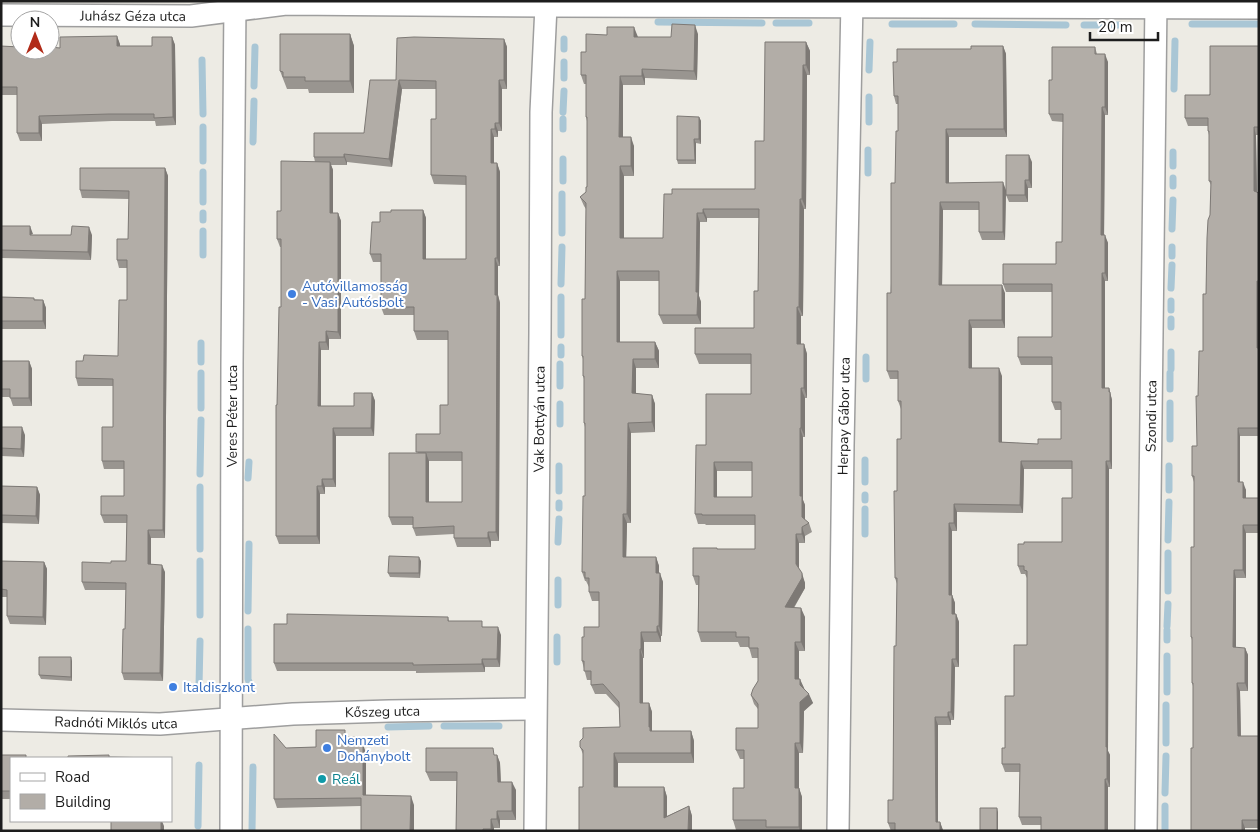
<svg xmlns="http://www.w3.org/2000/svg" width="1260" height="832" font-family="'Nunito Sans',sans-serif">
	<rect width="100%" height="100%" fill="#edebe4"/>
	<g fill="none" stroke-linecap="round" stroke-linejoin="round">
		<path stroke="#a9c6d5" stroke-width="7" d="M658,22L762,23
			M776,23H809
			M892,24H954
			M975,24L1066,25
			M1192,24H1259
			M1084,25H1119
			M564,49V39
			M202,60L203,114
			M869,70L870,42
			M564,78V62
			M254,86L255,47
			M1174,89L1175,41
			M563,112L564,91
			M563,119V129
			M869,122V97
			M203,127V161
			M253,142L254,101
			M1173,166V152
			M203,172V202
			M868,173V150
			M563,181V159
			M1173,186V178
			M203,213V220
			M1172,229L1173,200
			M562,233V194
			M1172,247V256
			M203,255V231
			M561,284L562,247
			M1171,288L1172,265
			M1171,310V301
			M1171,319V327
			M561,335V297
			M201,343V362
			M561,347V355
			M1171,352V369
			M201,373V408
			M866,379V357
			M560,386V364
			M1170,389V373
			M560,404V424
			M1170,439V403
			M200,474L201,420
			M248,478L249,462
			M865,482V460
			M1169,490V466
			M559,491V466
			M865,495V500
			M559,503V508
			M865,509V534
			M1168,540L1169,502
			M558,542L559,519
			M200,549V487
			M200,561V615
			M1168,591V553
			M558,605V580
			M248,611L249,544
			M1167,626L1168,604
			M248,629V679L252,690
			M1167,640V630
			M557,662V637
			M199,686L200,641
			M1167,692V656
			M444,726H499
			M388,727L429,726
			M1166,743V705
			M1165,793L1166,756
			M198,826L199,765
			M252,831L253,767
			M1165,831V806"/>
		<g stroke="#9e9e9e" stroke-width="24">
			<g id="street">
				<path id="s1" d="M1,15L191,16L286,4L546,6L1259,8"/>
				<path id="s2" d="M1,720L160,724L293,714L389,711L535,709"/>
				<path id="s3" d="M231,831L232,364L235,1"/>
				<path id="s4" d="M535,831L540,333L541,112L546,6"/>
				<path id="s5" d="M838,831L843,445L852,1"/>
				<path id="s6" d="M1146,831L1156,1"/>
			</g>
		</g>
		<use href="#street" stroke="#fff" stroke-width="21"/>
	</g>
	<path fill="#999590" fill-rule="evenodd" d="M350,34L354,46V93H309L308,89H287L280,71Z
		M698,34L697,80L645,78V85H623V137L634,146V176H624V238H663L672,194L755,189L764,141L806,42L810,51V75H807L806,209H804L803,316H801V344H804L807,354V398H805V437H803V500L805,505V520L809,523L812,532L805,536V543H799V569L805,583V588L794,608L805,617V651H799V679L804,688L813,703L804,711L803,753H799V788L802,797V831H767V830H736L733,820L744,788V759H740L736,750L758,728V709L754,704L751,695L758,681V658H752L749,647H740L738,642H701L698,632V585H696L693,576L718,549H755V525H706L705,524H698L695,514L706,445L751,394V364H699L695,354L754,328L758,291L759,218H707V222H700L699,296L701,302V324H663L659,315V281H620V342H655L659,351V368H636V394L652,395L655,404V432L631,433V523H627L626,557H656L659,566V573L663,582L662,636H661V642H644V658H643V703H649L652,712V731H691L694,741V763H618V787H664L667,797V816L689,806L692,816V831H579L583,787V754L580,747L620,727L619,708L606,694H595L591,685V680H587L582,661L584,637L599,627V601H592L589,592V587L586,581H585L582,572L585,496V427L584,423V379L583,376V359L582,356L585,299L586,209L584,206L580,197L586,192L587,187V121L586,117V84H584L581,75L586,52L607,35L638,37H671ZM717,471H752V497H717Z
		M117,36L120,46H152L172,37L175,45L176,125L156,126L155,121H112L42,124V141H20L17,133V95H1V46L60,48Z
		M504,39L507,47V89H502V131H498V137H494V163H497L500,172V266H498V295L500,303L499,541H491V547H457L454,538V534L416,536L413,528V525H392L389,517L417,453L440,434L448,405V340H417L414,331V315H384L381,307V262H373L370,254L380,222L391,212L423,210L426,218V259H466V185L434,184L431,175L436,119V89H402L392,167L347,162V165H331L333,170V213H338L341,221V339H329V350H321V406H354L372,393L375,401L374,436H336V487H325V494H320V544H279L276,536L277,405L281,307V247H280L277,239L281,211L315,162L314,157L364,133L396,80ZM429,461H462V502H429Z
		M1003,46L1006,54L1007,137H949V183L1006,190L1005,240H982L979,232V210H943L942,285L1005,293V328H972V368L1002,376V442L1038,444L1061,439V410H1055L1052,402V365H1021L1018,357L1052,337V292H1006L1003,284L1056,264L1062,242L1063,122L1052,121L1049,114L1052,80L1095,47L1097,54L1108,62V115H1105L1104,235L1108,243V281H1105V388H1109L1112,400V469H1109L1108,751L1110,755V787H1108L1041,825H1022L1019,817L1020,772H1005L1002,764L1014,696L1027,645V578L1025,574H1021L1018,566L1062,542L1072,498V469H1024L1023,513L957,512V531H952V595L955,603V614H956L959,622V667H955L954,720H951V725H938V822H940L943,831H891L888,823L893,800L896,646L897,584L895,578L897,491L901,439V409L898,401V379H890L887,371L898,131V104H896L894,96L897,62L971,49Z
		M1259,46V135H1256L1257,192L1259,193V436H1240V482L1246,490V498H1259V533H1246V578H1236V648H1245L1248,655V691H1240L1241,736H1259V828H1245V831L1193,748V686L1192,683V640L1191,637L1194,547V482L1192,476L1197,446L1198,396L1203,351L1210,215L1211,185L1209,181V135L1208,131V126H1188L1185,118Z
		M699,117L701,121V144L696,143V164H678L677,160Z
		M1032,162V188H1028V202H1009L1006,195Z
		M165,168L168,176L165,538H151V564L165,572L163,681L124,680L122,673L125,629L126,590H85L82,582L111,563L126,561L127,523H104L101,515L124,496V469H104L102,461L113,427V386H78L76,378L83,361L118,356L127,300V268H119L117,260L128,239L129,199L82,198L80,190Z
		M1,226L33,235H92L91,260L1,258Z
		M1,297L43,300L46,308V329H1Z
		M1,361H29L32,369V406H13L10,397H1Z
		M1,427L25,435L24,457L1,456Z
		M1,486L37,487L40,495L39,524L1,523Z
		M1,561L44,562L47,569L46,625L10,624L7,616V597H1Z
		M421,561L420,578L390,577L388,573Z
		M448,617L449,621L484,627L501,635L500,667H485V672L416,673V671H277L274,663L287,624Z
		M72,661V681L41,679L39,675Z
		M347,737L361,744L366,753V795L414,805V831H361V806L277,808L274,799L286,748L316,747Z
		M1,755L11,758V799H1Z
		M496,755H497L500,763L501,782L516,790V820H500V828H494V831H456L457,781H430L426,772Z
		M998,812V831H980V830Z"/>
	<path fill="#7d7975" d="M695,25L698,34L697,80L694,71Z
		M634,27L638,37V46L634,37Z
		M350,34L354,46V93L350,81Z
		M117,36L120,44V54L117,46Z
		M172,37L175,45L176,125L173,117Z
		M504,39L507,47V89L504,80Z
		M806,42L810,51V75L806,65Z
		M1003,46L1006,54L1007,137L1004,129Z
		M1105,54L1108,62V115L1105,107Z
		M803,65L807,75L806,209L802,199Z
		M642,69L645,78V85L642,76Z
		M620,76L623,85V146L619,137Z
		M399,80L402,89L392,167L389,159Z
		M499,80L502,89V131L499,123Z
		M1102,107L1105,115L1104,243L1101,235Z
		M39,116L42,124V141L39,133Z
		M699,117L701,121V144L699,139Z
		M495,123L498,131V137L495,129Z
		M1254,127L1256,135L1257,199L1254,191Z
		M491,129L494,137V172L491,163Z
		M946,129L949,137V191L946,183Z
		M631,137L634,146V176L631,166Z
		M694,139L696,143V164L695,160Z
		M344,154L347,162V165L344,157Z
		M1029,155L1032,162V188L1029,180Z
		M330,162L333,170V221L330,213Z
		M497,163L500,172V266L497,258Z
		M620,166L624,176V247L620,238Z
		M165,168L168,176L165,538L163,530Z
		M1025,180L1028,188V202L1025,195Z
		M1003,182L1006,190L1005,240L1003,232Z
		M800,199L804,209L803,316L799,307Z
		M940,202L943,210L942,293L939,285Z
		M703,209L707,218V222L703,213Z
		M423,210L426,218V267L423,259Z
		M338,213L341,221V339L338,332Z
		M697,213L700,222L699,296L701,302V324L697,315L696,292Z
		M30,226L33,234L30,235Z
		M89,227L92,235L91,260L88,252Z
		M1105,235L1108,243V281L1105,273Z
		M495,258L498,266V295L500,303L499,541L496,532Z
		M617,271L620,281V351L617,342Z
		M1102,273L1105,281V396L1102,388Z
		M1257,281L1259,284V352L1257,348Z
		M1002,285L1005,293V328L1002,320Z
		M43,300L46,308V329L43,321Z
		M797,307L801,316V354L797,344Z
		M969,320L972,328V376L969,368Z
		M326,331L329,339V350L326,342Z
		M319,342L321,350V414L318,406Z
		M655,342L659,351V368L655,359Z
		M804,344L807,354V398L804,388Z
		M633,359L636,368V403L632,393Z
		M29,361L32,369V406L29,398Z
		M999,368L1002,376V450L999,442Z
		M801,388L805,398V437L801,428Z
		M1109,388L1112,400V469L1110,461Z
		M372,393L375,401L374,436L371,428Z
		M652,395L655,404V432L652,422Z
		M628,423L631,433V523L627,514Z
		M22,427L25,435L24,457L21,449Z
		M333,428L336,436V487L333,479Z
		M800,428L803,437V500L805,505V525L802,517L800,496Z
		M1238,428L1240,436V490L1238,482Z
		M426,453L429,461V510L426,502Z
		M1021,461L1024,469L1023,513L1020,505Z
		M1106,461L1109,469L1108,751L1110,755V787L1107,779L1106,747Z
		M714,462L717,471V506L714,497Z
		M322,479L325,487V494L322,486Z
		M1243,482L1246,490V506L1243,498Z
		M317,486L320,494V544L317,536Z
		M37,487L40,495L39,524L36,516Z
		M954,504L957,512V531L954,523Z
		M623,514L627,523L626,566L623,557Z
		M949,523L952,531V595L955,603V622L952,614L949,595Z
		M1243,525L1246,533V578L1243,570Z
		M802,527L805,536V543L802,534Z
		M148,530L151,538V572L148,564Z
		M488,532L491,541V547L488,538Z
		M796,534L799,543V573L796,564Z
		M419,557L421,561L420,578L419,573Z
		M656,557L659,566V582L656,573Z
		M44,562L47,569L46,625L43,617Z
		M162,565L165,572L163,681L160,673Z
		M1234,570L1236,578V655L1233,647Z
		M660,573L663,582L662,636L659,626Z
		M802,573L805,583V588L788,617L785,607Z
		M801,608L805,617V651L801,642Z
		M956,614L959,622V667L956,659Z
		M657,626L661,636V642L657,632Z
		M498,627L501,635L500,667L497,659Z
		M641,632L644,642V658L641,649Z
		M1,639L2,641V658L1,657Z
		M795,642L799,651V688L795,679Z
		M1245,648L1248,655V691L1245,683Z
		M640,649L643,658V712L640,703Z
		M71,657L72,661V681L71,677Z
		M482,659L485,667V672L482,664Z
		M952,659L955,667L954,720L951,712Z
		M800,679L804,688V695L800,685Z
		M1237,683L1240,691L1241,744L1238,736Z
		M809,694L813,703L804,711L803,753L800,743V702Z
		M649,703L652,712V733L654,740L649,727Z
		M948,712L951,720V725L948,717Z
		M935,717L938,725V830L936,822Z
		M691,731L694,741V763L691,753Z
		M795,743L799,753V797L795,788Z
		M363,744L366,753V804L363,795Z
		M614,753L618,763V797L614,787Z
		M497,755L500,763L501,790L498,782Z
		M1105,779L1108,787V831H1105Z
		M512,782L516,790V820L512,811Z
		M664,787L667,797V827L664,818Z
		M799,788L802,797V831H800L799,827Z
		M411,796L414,805V831H410Z
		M689,806L692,816V831H688Z
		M997,808L998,812V831H997Z
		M497,811L500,820V828L497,819Z
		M491,819L494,828V831H492L491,829Z
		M1242,820L1245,828V831H1242Z
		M161,821H162L164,826V831H161Z
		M940,822L943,830V831H940Z"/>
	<path fill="#b2ada7" stroke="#7d7975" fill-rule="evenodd" d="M672,24L695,25L694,71L642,69V76H620L619,137H631V166H620V238H663L664,194H672V189H755V141H764L765,42H806V65H803L802,199H800L799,307H797V344H804V388H801V428H800V496H802V517L809,523L802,527V534H796V564L802,573V578L785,607L801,608V642H795V679H800V685L809,694L800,702V743H795V788H799V827H766V820H733V788H744V750H736V728H758V704L751,695L753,689L758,681V648H749V637H736V632H698L699,576H693V548H717V549H755V515H702V514H695L696,445H706V394H751V354H695V328H754V291H758L759,209H703V213H697L696,292H698L697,315H659V271H617V342H655V359H633L632,393L652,395V422L628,423L627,514H623V557H656V573H660L659,626H657V632H641V649H640V703H649V727H650V731H691V753H614V787H664V818L689,806L688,831H579V787H583V750L580,747V741L583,738V728L620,727L619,702L603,684L591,685V671H584V661H582V637H584V627H599V592H589V578H585V572H582L583,496H585V423H584V376H583V356H582V299H585L586,203L580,197L586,192V187H587V117H586V75H581V52H586V34L607,35V27H634V37H671ZM714,462H752V497H714Z
		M280,34H350V81H305V77H283V72L280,71Z
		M117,36V46H152V37H172L173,117L154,118V114H109L39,116V133H17V87H1V46L20,47V50H50V47L60,48V37Z
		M414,37L504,39V80H499V123H495V129H491V163H497V258H495V295H497L496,532H488V538H454V526L413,528V517H389V453H426V502H462V452H416V434H440V405H448V331H414V307H381V254H370L372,222H380V212H391V210H423V259H466V176L431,175V119H436V81L399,80L389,159L344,154V157H314V133H364L370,80H396L397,38Z
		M971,46H1003L1004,129H946V183L1003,182V232H979V202H940L939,285H1002V320H969V368H999V442L1038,444V439H1061V402H1052V357H1018V337H1052V284H1003V264H1056V242H1062L1063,114H1049V80H1052V47H1095V54H1105V107H1102L1101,235H1105V273H1102V388H1109V392H1110V461H1106V747H1107V779H1105V831H1041V817H1019L1020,764H1002V748H1005V696H1014V645H1027V571L1024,570V566H1018V544H1024V542H1062V498H1072V461H1021L1020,505L954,504V523H949V595H952V614H956V659H952L951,712H948V717H935L936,822H940V831H895V823H888V800H893L894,646H896L897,578H895L894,491H897V439H901V401H898V371H887V293H891V183H895L896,131H898V96H894L893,62H897V49H971Z
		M1210,46H1259V127H1254V191L1259,193V281H1257V348H1259V428H1238V482H1243V498H1259V525H1243V570H1234L1233,647L1245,648V683H1237L1238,736H1259V820H1242V831H1191V748H1193V683H1192V637H1191V547H1194V476H1192V446H1197L1196,396H1198L1199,351H1203V294H1206L1207,238L1208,220L1210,215L1211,181H1209V131H1208V118H1185V95H1210Z
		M677,116L699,117V139H694L695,160H677Z
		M1006,155H1029V180H1025V195H1006Z
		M281,161L330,162V213H338V332L326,331V342H319L318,406H354V393H372L371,428H333V479H322V486H317V536H276V405H277L279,307H281V239H277V211H281Z
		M80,168H165L163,530H148V564L162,565L160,673H122L123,629H125L126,583L82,582V562L111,563V561H126L127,515H101V496H124V461H102V427H113V379L76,378V361H83L84,355L118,356V354L119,300H127V260H117V239H128L129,191L80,190Z
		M1,226H30V235H71L72,226L89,227L88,252L1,250Z
		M1,297L34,298V300H43V321H1Z
		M1,361H29V398H10V389H1Z
		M1,427H22L21,449L1,448Z
		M1,486L37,487L36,516L1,515Z
		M389,556L419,557V573H388Z
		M1,561L44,562L43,617L7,616V590L1,589Z
		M287,614L448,617V621H482V627H498L497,659H482V664L413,665V663H274V624H287Z
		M39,657H71V677L39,675Z
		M316,730H345V737H358V744H363V795L411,796L410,831H361V798L274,799V734L286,748L316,747Z
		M426,748H493L494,755H497L498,782H512V811H497V819H491V829H483V831H456L457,772H426Z
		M1,755H26V758H11V791H1Z
		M109,755V757L158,758H68V756Z
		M980,808H997V830H980Z
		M111,821H161V831H111Z"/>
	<g fill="#3f7fe0" stroke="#fff" stroke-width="2">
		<circle cx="292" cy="294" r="5"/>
		<circle cx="173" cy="687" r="5"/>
		<circle cx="327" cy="748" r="5"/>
	</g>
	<circle fill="#0f9aa8" stroke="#fff" stroke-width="2" cx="322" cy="779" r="5"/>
	<g text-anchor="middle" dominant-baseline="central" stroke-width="4" stroke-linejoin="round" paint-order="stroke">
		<g font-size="14" fill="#1d1d1d" stroke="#fff">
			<text stroke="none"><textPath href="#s1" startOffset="132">Juhász Géza utca</textPath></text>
			<text stroke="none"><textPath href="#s3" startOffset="415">Veres Péter utca</textPath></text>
			<text stroke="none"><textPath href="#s5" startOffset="415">Herpay Gábor utca</textPath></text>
			<text stroke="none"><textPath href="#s6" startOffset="415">Szondi utca</textPath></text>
			<text stroke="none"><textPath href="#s4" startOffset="412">Vak Bottyán utca</textPath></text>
			<text stroke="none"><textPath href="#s2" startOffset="382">Kőszeg utca</textPath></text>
			<text stroke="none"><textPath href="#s2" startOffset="115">Radnóti Miklós utca</textPath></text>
		</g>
		<g font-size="14" fill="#366cbe" stroke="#fff" text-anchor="start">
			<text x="302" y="286">Autóvillamosság<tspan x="302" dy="16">- Vasi Autósbolt</tspan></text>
			<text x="183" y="687">Italdiszkont</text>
			<text x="337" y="740">Nemzeti<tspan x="337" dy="16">Dohánybolt</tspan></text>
		</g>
		<g font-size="14" fill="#0d838f" stroke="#fff" text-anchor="start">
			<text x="332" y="779">Reál</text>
		</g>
	</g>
	<rect width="1260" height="832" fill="none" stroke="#1d1d1d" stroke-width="5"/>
	<rect x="10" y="757" width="162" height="65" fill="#ffffff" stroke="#a5a5a5"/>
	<rect x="20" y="773" width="25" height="8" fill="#ffffff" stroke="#a5a5a5"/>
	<text x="55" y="782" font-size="15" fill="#1d1d1d">Road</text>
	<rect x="20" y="794" width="25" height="15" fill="#b2ada7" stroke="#a5a5a5"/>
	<text x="55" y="807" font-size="15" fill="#1d1d1d">Building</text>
	<g transform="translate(35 35)"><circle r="24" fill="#ffffff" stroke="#a5a5a5"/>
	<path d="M0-4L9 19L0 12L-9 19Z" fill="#b12b18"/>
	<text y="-8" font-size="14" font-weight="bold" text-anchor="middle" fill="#1d1d1d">N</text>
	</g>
	<path d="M1090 32v8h68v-8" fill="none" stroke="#1d1d1d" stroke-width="2.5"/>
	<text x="1098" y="32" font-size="15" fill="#1d1d1d" stroke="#ffffff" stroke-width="4" paint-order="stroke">20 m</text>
</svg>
